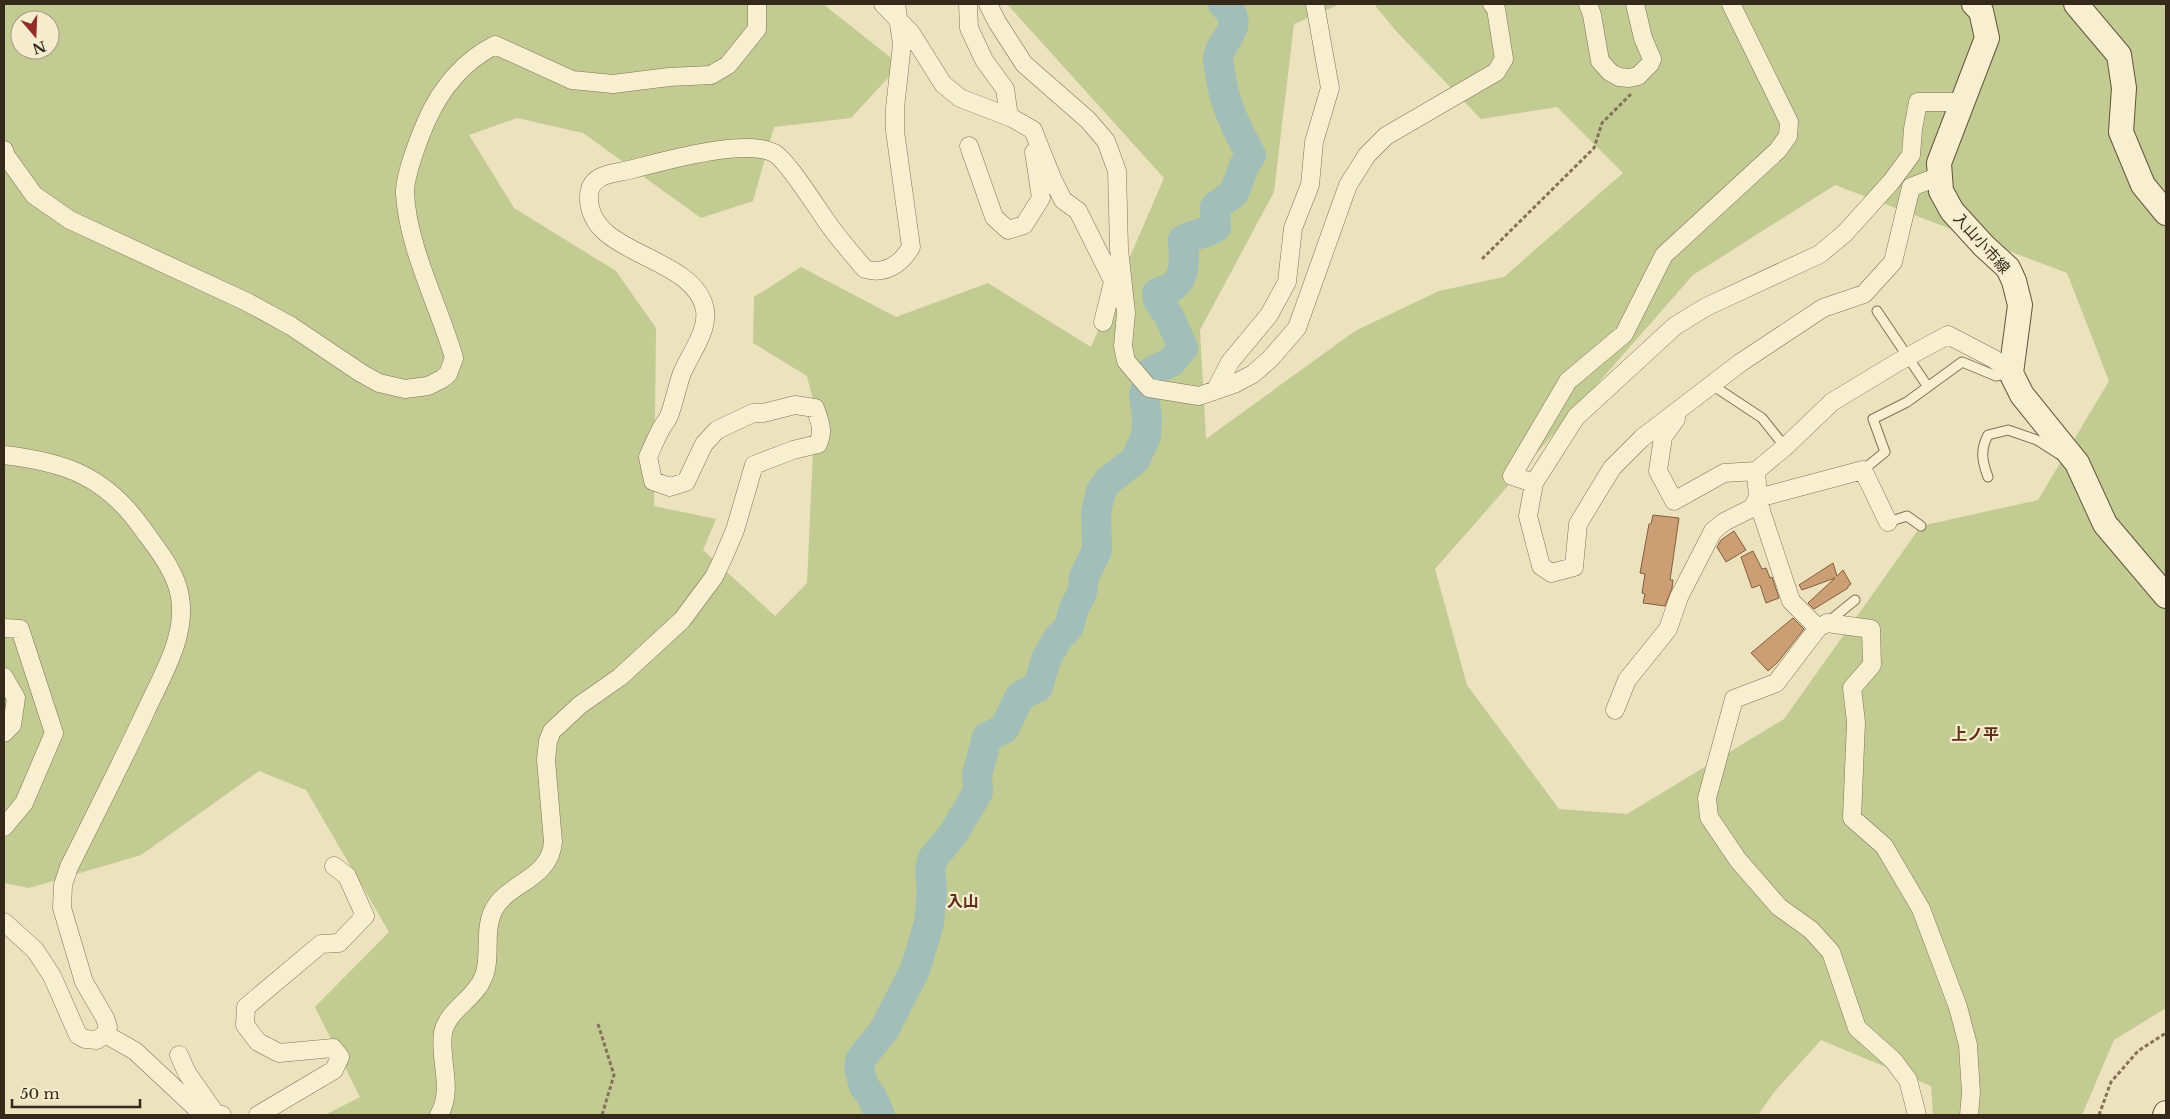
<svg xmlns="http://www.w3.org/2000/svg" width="2170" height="1119" font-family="'Libre Baskerville','Noto Sans JP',serif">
	<rect width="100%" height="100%" fill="#ede2be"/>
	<path fill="#c1cb92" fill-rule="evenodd" d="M4,4H823L900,65L851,118L774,127L753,201L701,218L583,133L517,118L469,135L514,208L616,271L656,328L654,506L716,519L703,550L775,616L807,583L815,408L807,376L753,343L754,297L801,267L896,317L988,283L1091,347L1164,178L1007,4H1340L1294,24L1274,192L1200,330L1206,439L1355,331L1439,291L1504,277L1623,173L1557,107L1481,119L1396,31L1374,4H2166V1008L2114,1040L2082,1115H1933L1931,1086L1821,1040L1775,1091L1758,1115H325L360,1097L315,1007L389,932L306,790L259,771L141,855L29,888L4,883ZM20,20H50V50H20ZM1835,185L2067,273L2109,381L2038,500L1921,526L1784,719L1627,814L1559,809L1467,685L1435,569L1693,275Z"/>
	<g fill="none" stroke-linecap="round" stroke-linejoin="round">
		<path stroke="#a1bfb8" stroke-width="30" d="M880,1115L872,1097L864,1086L859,1068L860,1060L884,1030L915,970L929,923L932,892L930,870L933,858L953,834L978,792L977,775L987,737L1004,729L1020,696L1038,687L1046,659L1058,638L1069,627L1074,608L1082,593L1084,577L1097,550L1096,512L1101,491L1108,481L1135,460L1146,436L1147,417L1144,395L1151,372L1171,362L1183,348L1170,318L1158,300L1157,293C1162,290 1167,290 1172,287C1187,277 1184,256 1183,240C1194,234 1205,234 1216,227L1215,207L1234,193L1244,166L1251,155C1236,128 1224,103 1220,73C1220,69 1218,65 1218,61C1217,41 1250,26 1223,4"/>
	</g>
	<path fill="#cc9e73" stroke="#845e3d" d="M1653,515L1679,518L1670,580H1673L1672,588L1665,606L1643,603L1645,594L1642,593L1645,574L1640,573L1649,524H1651Z
		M1734,531L1746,550L1726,562L1717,547L1721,540Z
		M1753,551L1762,569L1766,568L1770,578L1772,577L1779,598L1766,603L1760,585L1752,588L1741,557Z
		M1833,563L1837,576L1843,570L1851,584L1848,586V588L1814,609L1808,603L1835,578L1802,590L1799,585Z
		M1793,618L1804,629L1778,662L1768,671L1751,653Z"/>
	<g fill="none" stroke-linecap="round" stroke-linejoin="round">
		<g stroke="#857257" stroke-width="11">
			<path id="service" d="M1877,311L1928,387
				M1712,385L1762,418L1785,447
				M1863,470L1885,452L1873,419L1907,402L1962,362L1996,376L2011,373
				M1988,477C1982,461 1980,450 1988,435L2008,430L2037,440L2059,454
				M1888,522L1907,516L1921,526
				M1828,622L1855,600"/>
		</g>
		<g stroke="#857257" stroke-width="19">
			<path id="minor" d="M883,4L911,33L943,84L960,98L1012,118L1033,130L1052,178L1063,200L1078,211L1113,281
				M968,4L969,28L984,60L1005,89L1009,117
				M988,4L997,22L1024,64L1088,120L1106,141L1117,171L1119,249L1126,313L1123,346L1126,361L1149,388L1199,396L1234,384L1253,374L1270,359L1297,328L1348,185L1367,155L1386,136L1496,72L1504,59L1496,9L1492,4
				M1588,4L1592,15L1600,61L1610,72L1619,77L1629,78L1638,76L1650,64L1652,59L1643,38L1635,4
				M969,146L994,217L1008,230L1024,225L1041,198L1034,152
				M4,150L6,156L34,195L70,220L247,302L291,326L361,373L379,383L405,389L428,386L442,379L448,374L454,358C439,306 408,248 405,194C404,177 419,138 426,122C441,88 462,62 495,45L572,80L613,84L669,77L711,75L728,65L757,29V4
				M1940,176L1911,187L1893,262L1864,294L1823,308L1740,363L1642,438L1612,468L1578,524L1574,567L1551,573L1541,566L1528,516L1534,483L1576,417L1675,326L1706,307L1820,254L1845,233L1891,182L1911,155L1913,129L1918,102H1962
				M1103,322L1116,270
				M1215,391L1230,362L1269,315L1287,282L1293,228L1310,185L1314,142L1330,88L1315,4
				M1676,419L1663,437L1658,471L1674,501L1724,473L1756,471
				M4,455C65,462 105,476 142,528C157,549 176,571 180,597C187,638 160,679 144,715C120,766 94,817 69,867L63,885L62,908L84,982L105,1018L108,1027L105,1034L97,1040L85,1039L78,1035L52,976L35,950L4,922
				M1534,483L1512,476L1568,381L1624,334L1664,255L1778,150L1788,136L1789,122L1731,4
				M4,628L20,629L54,733L24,803L4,827
				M1818,628L1827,623L1871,629L1872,665L1852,688L1856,722L1852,818L1884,846L1921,909L1958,1007L1968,1045L1971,1093L1969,1115
				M4,677L16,698L12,725L4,733
				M1615,710L1627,680L1668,629L1679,597L1713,531L1724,522L1752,508L1758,498L1863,470L1888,522
				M105,1034L135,1051L197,1109L222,1115
				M179,1055L187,1073L215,1113
				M258,1115L334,1070L340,1057L333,1048L279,1053L258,1042L245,1025L246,1007L321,944L339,943L365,916L347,876L334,866
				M439,1115C454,1089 439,1061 443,1033C447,1010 475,999 483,978C492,959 483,933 493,911C506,883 550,880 553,842L546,760L548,741L552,731L580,705L620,677L682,620L714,577L724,556L735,530L754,465L793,450L818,444C824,430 820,422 815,408L795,405L763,413H753L717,430L704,444L686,482L670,487L653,481L648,457C652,448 656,438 661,429C663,425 667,421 669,416C674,403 677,387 682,373C690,354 708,332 705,310C695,254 587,257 589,196C590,172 616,174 633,169C664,161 745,138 774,153C787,160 817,208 827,222C838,238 852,254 865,269C885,275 901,264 911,247L895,131V108L902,44L896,4
				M1917,1115L1908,1080L1893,1060L1857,1028L1831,952L1811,930L1779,907L1738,860L1709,817L1707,798L1734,699L1776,683L1818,628L1791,601L1762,514L1758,498L1756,471L1785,447L1832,402L1898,362L1948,335L1994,359L2011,373"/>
		</g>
		<g stroke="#67533a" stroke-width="26">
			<path id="secondary" d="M1974,4L1981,11L1987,38L1939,163L1941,191L1952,211L1984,246L2008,268L2014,281L2020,305L2011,373L2022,395L2077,463L2105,524L2166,596
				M2076,4L2119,55L2124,88L2121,132L2143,185L2166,213
				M2165,1115L2166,1113"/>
		</g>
		<path stroke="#857257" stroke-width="3" stroke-dasharray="4 2.5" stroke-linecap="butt" d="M1482,259L1594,148L1602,123L1631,94
			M598,1024L614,1075L602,1115
			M2099,1115L2111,1082L2138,1051L2166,1033"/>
		<use href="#service" stroke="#f8efd1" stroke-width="9"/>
		<use href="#minor" stroke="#f8efd1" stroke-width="18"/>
		<use href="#secondary" stroke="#f8efd1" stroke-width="24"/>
	</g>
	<g text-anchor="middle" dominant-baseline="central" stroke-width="4.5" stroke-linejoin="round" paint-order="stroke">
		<g font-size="15" fill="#35291b" stroke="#f5eccd">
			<text transform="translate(1982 243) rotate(48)">入山小市線</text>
		</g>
		<g font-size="16" font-weight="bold" fill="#612e1b" stroke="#f5eccd">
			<text x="1975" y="734">上ノ平</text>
			<text x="963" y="901">入山</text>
		</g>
	</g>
	<rect width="2170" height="1119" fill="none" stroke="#35291b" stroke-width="10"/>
	<g transform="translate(35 35) rotate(161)"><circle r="24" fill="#f5eccd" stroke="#a89e86"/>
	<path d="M0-4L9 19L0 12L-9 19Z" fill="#942d27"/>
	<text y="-8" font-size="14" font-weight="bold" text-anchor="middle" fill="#35291b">N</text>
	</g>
	<path d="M12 1099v8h128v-8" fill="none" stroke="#35291b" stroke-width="2.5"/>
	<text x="20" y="1099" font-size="15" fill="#35291b" stroke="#f5eccd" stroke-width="4" paint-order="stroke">50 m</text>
</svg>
